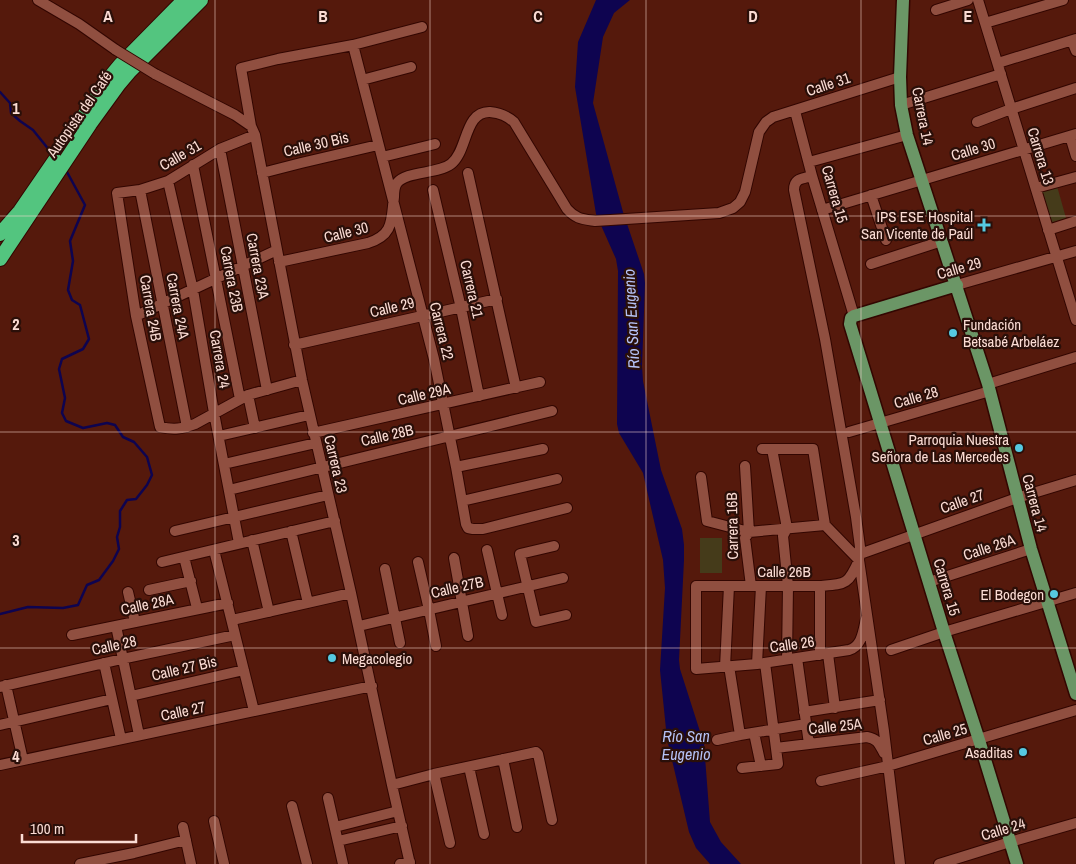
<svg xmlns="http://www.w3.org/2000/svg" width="1076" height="864" font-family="'Archivo Narrow',sans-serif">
	<rect width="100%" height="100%" fill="#55190c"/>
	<path fill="#453b1a" d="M1057,186L1066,218L1050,223L1041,191Z
		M700,538H722V573H700Z"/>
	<path fill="#0e0450" d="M596,0H630L614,13L603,37L593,103L623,212L644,274L645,283L642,366L643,381L661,470L682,529L684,545V560L679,660L680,669L704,744L710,822L721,842L741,864H710L696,848L689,832L667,739L660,670L665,588L663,560L643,473L619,433L617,424L618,271L616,259L596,214L575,87L578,42Z"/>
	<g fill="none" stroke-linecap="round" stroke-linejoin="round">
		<path stroke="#0e0450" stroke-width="2.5" d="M0,92L10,103L11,113L20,121L33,130L50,151
			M0,614L28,607L63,608L78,605L87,585L99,580L113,561L119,549L117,537L120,527V511L127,500L136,499L147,485L152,475L147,457L134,442L123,437L115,425L107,423L83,428L66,421L62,413L65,398L59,369L62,359L83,349L89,339L80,305L72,300L68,290L73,261L70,241L85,205L67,172"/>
		<g stroke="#320601" stroke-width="12">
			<path id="minor" d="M38,0L79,24L116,50
				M978,0L1076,320
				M936,10L968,0
				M985,23L1063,0
				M1072,41L1076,51
				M353,45L434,359L456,467L466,524L468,528L473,529H483L567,508
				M998,63L1076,39
				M155,74L235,115L251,126
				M362,80L411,67
				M901,105L1001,74
				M795,111L812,176L854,316
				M977,122L1011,109L1076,88
				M255,135L220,149L168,181L140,190L117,193L136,316L160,427C174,430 182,429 195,424L248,395L302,380
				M1070,136L1076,156
				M220,149L267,390
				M382,157L435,144
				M809,162L907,135
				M193,165L240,399
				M262,173L301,163L378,145
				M468,173L516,388
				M812,176C802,179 794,178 794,190L825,339L856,517L860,547L859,560L884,731L900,864
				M168,181L193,290L214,413L239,543
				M1036,188L1076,177
				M140,190L187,427
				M433,190L461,308L479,396
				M871,195L886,240
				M822,210L1076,134
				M1048,230L1076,221
				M279,262L368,243C394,235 391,220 394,197C394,192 394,187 397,183C406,171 438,174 451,164C468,151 464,111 490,112C501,113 507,116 514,122L567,209C576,219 582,219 595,221L719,213L733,208L740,202L745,192L759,132L766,122L773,117L900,77
				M871,264L942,241
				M957,285L1076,251
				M136,316L277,250
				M294,345L497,299
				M988,384L1076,357
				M248,395L255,428
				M849,432L990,391
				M313,433L540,382
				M219,436L309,415
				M762,449H813L825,525
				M772,449L787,528L783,536L788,586L787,659
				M224,464L316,443
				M745,466L749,532L745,538L751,586
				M456,467L543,449
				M701,477L707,521L749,532L825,525L859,560C848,585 846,584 820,586H696V669L757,664L849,650C862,646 863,632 866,619
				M229,490L552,411
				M462,501L557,479
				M175,531L328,495
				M291,531L308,603
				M252,540L269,612
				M554,546L520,554L536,622L566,615
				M214,550L254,711
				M487,550L502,615
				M860,554L1017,498L1076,480
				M184,557L197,608
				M454,558L468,636
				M162,562L335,521
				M418,562L429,610L436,646
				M385,569L400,643
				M929,582L1031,549
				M820,586V655
				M149,590L191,581
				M128,592L135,622
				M232,620L351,593
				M116,626L139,735
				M359,626L563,578
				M72,635L228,603
				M891,650L944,632L1076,593
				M828,654L835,708
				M797,658L809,744
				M104,663L121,739
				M757,664L761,586
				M729,666L740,735
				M725,667L729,586
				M6,685L23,760
				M0,687L122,659L235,635
				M131,696L244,670
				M804,712L880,700
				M0,725L112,699
				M754,733L761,766
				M717,740L740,735L806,724
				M776,748L867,737C878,739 879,744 884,753
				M503,759L517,827
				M0,765L372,686
				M469,767L484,834
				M742,768L778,764L765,663
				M434,774L450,843
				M821,781L888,766L1076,710
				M392,785L434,774L536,752L538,754L552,820
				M328,798L343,864
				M292,806L307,864
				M214,821L224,864
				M183,827L191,864
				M335,827L398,811
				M338,841L402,826
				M80,864L134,853L186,840
				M400,864L410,862
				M410,864L392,785L351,593L302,380L255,135L251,126L241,68L278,59L353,45L422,27
				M939,864L1010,842L1076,823"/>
		</g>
		<g stroke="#320601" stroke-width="15">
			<path id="major" d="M903,0L900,77L901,105L907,135L988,384L1031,549L1076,694
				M957,285L854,316L851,318L850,324L944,632L979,740L1017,864"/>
		</g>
		<g stroke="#320601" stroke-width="16">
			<path id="highway" d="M79,123L110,77L120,65L184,0
				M0,234L20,211L55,160
				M0,259L90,124L119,84L130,71L201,0"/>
		</g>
		<use href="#minor" stroke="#904f40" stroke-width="10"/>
		<use href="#major" stroke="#6b9666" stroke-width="12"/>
		<use href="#highway" stroke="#53c57f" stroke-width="14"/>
		<g stroke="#320601" stroke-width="12" stroke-linecap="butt">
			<path id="minor-bridge" d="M116,50L155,74"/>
		</g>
		<use href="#minor-bridge" stroke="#904f40" stroke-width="10"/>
	</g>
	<path fill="none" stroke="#fbdcd4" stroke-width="1" stroke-opacity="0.55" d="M215,0V864M430,0V864M646,0V864M861,0V864M0,216H1076M0,432H1076M0,648H1076"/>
	<g fill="#56c9e1" stroke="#2a0f09" stroke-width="2">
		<path d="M981.5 217.5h5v5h5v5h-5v5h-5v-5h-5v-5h5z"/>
		<circle cx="953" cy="333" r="5"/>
		<circle cx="1019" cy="448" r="5"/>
		<circle cx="1054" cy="594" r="5"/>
		<circle cx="332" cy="658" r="5"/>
		<circle cx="1023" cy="752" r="5"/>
	</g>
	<g text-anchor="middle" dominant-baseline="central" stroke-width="4.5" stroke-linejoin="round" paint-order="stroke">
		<g font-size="15" fill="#fbdcd4" stroke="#2a0f09">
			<text transform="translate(828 84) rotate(-18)">Calle 31</text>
			<text transform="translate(79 114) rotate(-55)">Autopista del Café</text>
			<text transform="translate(923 116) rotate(79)">Carrera 14</text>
			<text transform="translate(316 144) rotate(-13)">Calle 30 Bis</text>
			<text transform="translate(973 149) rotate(-17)">Calle 30</text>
			<text transform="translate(180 155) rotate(-30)">Calle 31</text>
			<text transform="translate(1041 156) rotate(73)">Carrera 13</text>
			<text transform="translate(835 194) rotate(74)">Carrera 15</text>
			<text transform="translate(346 232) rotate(-14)">Calle 30</text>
			<text transform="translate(258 266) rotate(79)">Carrera 23A</text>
			<text transform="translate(959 268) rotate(-16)">Calle 29</text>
			<text transform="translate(232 279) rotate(79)">Carrera 23B</text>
			<text transform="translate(472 289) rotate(77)">Carrera 21</text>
			<text transform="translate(178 306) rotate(79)">Carrera 24A</text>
			<text transform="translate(392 307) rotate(-13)">Calle 29</text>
			<text transform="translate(151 308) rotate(80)">Carrera 24B</text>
			<text transform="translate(442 331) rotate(76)">Carrera 22</text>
			<text transform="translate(220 359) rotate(80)">Carrera 24</text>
			<text transform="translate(424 394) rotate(-13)">Calle 29A</text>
			<text transform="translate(916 397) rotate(-16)">Calle 28</text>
			<text transform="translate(387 435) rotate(-13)">Calle 28B</text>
			<text transform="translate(336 464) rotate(77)">Carrera 23</text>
			<text transform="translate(962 501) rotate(-19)">Calle 27</text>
			<text transform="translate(1035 503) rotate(75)">Carrera 14</text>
			<text transform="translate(732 526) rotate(-91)">Carrera 16B</text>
			<text transform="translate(989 547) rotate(-18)">Calle 26A</text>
			<text x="784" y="571">Calle 26B</text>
			<text transform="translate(457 587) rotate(-13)">Calle 27B</text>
			<text transform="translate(947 587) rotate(73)">Carrera 15</text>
			<text transform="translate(147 604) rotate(-12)">Calle 28A</text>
			<text transform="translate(792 644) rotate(-8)">Calle 26</text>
			<text transform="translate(114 645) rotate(-12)">Calle 28</text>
			<text transform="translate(184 668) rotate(-13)">Calle 27 Bis</text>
			<text transform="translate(183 711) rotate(-12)">Calle 27</text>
			<text transform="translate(835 726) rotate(-6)">Calle 25A</text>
			<text transform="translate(945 734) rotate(-16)">Calle 25</text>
			<text transform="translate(1003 829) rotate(-17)">Calle 24</text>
		</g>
		<g font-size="15" fill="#fbdcd4" stroke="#2a0f09" text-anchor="end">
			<text x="973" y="216">IPS ESE Hospital<tspan x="973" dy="17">San Vicente de Paúl</tspan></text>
			<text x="963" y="324" text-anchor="start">Fundación<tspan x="963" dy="17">Betsabé Arbeláez</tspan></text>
			<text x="1009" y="439">Parroquia Nuestra<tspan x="1009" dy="17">Señora de Las Mercedes</tspan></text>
			<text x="1044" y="594">El Bodegon</text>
			<text x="342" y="658" text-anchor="start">Megacolegio</text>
			<text x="1013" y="752">Asaditas</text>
		</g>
		<g font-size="16" font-style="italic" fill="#b5c2f6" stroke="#2a0f09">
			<text transform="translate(631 319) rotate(-93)">Río San Eugenio</text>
			<text x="686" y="736">Río San<tspan x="686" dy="18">Eugenio</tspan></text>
		</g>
	</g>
	<g font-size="16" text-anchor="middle" font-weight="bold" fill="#fbdcd4" stroke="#2a0f09" stroke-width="4.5" stroke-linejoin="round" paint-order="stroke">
		<text x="108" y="22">A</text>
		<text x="323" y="22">B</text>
		<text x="538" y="22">C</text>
		<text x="753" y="22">D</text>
		<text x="968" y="22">E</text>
		<text x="16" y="114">1</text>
		<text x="16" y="330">2</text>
		<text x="16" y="546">3</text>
		<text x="16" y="762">4</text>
	</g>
	<path d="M22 834v8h114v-8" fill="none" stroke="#fbdcd4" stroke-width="2.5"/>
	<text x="30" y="834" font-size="15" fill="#fbdcd4" stroke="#2a0f09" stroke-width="4" paint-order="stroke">100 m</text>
</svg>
